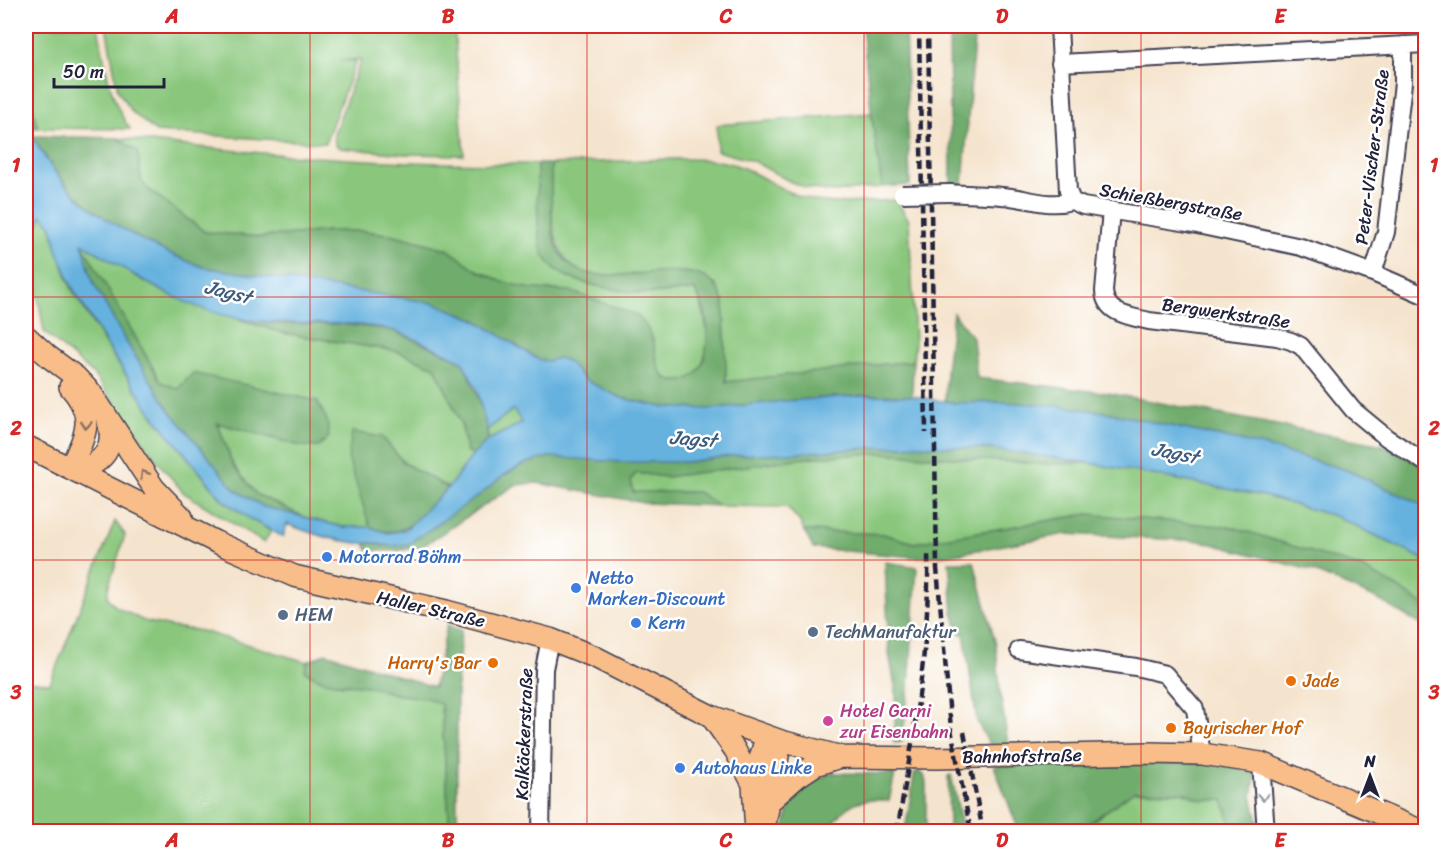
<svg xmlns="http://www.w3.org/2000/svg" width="1451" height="857" font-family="Sriracha,sans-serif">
	<rect width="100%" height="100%" fill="#fff"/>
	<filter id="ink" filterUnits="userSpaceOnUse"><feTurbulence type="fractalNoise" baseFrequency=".0167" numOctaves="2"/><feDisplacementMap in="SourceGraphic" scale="12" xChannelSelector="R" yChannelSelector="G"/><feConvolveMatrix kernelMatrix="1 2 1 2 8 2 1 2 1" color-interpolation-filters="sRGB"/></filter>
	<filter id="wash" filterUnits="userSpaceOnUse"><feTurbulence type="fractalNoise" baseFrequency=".008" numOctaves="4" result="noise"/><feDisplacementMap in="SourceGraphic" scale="24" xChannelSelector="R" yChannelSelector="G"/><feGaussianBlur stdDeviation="1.35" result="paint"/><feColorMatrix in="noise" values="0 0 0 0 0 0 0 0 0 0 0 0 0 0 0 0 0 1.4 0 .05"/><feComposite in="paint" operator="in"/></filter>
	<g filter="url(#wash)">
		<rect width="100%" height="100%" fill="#f5e4cd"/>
		<path fill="#8ac77d" stroke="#56745c" stroke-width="1.5" d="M26,26H98C105,62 108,98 130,129L38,128L26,81Z
			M106,26H328L330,30L329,26H454L464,155L406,154L340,148L335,144L334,134L361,59L340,61H356L325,143L156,132L132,112L118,91Z
			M871,113L882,187L834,192L807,188L791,182L753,161L717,151V125Z
			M117,138C256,155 396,165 537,164L540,238L554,269L638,293L653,294L695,290C708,315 719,376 680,381C673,381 667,380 663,375C656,366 655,350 653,339L570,291L531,289L503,282L477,270L447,249L395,235L362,231H330L260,237L205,232L148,189L141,181L138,152Z
			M669,159C696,159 726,158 750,171C768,180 784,192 804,198C832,207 867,201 896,200L909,220L915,342L913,361L726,382L724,301L715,284L594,275C588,274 580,272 576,269C546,249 552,197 551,164Z
			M42,216L51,225L57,249L71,288L107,347L152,414L222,500L252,520L271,531L264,543L184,493L162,467L93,374L44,332L35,279L26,256Z
			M81,242L146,282L191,304L283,333L396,351L435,367L461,423L466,451L473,455L448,488L404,463L382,437L362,499L370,527H343L308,519L256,494L233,465L217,422L301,446L317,447L161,382Z
			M514,409L522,423L488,440L487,430Z
			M882,453L1043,464L1090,463L1264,496L1338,517L1425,560V606L1397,587L1088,514L914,543L883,534L804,531L800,522L787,507L719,506L698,492H633L631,479L637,473L666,477L811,457Z
			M115,521L125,535L108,588V598L116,607L144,621L172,627L202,631L307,662L305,671L341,685L360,684L400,695L431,698L441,705L450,831H26V681L50,683Z
			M1134,791L1182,792L1203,800H1223L1233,831L1078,832Z"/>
		<path fill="#6fac6c" stroke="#486754" stroke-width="1.5" d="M862,26H905L910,185L882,187L871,110Z
			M949,26H975L963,185H951Z
			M26,82L37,128L29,129L26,123Z
			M32,136L117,138L138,152L141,181L148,189L205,232L260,237L330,231H362L395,235L447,249L477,270L503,282L531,289L570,291L636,315C645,322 650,331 653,342C657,355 657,379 673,381C712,386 711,327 702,303C700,299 697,294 695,290C681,291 667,293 654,293C633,294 587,286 568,277C559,273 549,265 544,256C535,238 538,187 537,164H551C552,185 550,218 554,237C572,320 701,231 723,300C725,306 724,315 724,322C725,342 726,362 726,382L913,361L912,396L867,395L784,401L709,409L662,407L621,398L585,380L567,361L558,358L549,361L539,360L474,319L434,303L203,267C166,254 105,224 77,196C59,179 46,157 32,136Z
			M81,242L161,382L178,389L193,373L317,401L327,420L329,437L318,447L301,446L217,423L233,465L256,494L308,519L264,507L235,490L168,408L125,340L93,282Z
			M953,313L973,338L977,378L1108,393L1383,445L1425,468V506L1346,470L1263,446L1110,413L1059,406L1003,402L955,403L945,401L946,370Z
			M235,318L280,324H340L392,330L462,361C475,387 485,411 488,440L473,455L467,451L461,423L435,367L396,351L283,333Z
			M352,432L382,437L404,463L448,488C423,512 407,543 370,527L348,458Z
			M915,445L993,449L1090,463L1043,464L882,453L811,457L666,477L637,473L631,479L633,492H698L719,506L644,503L537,483L515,485L420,548L393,551L368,550L365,543H374L383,546L408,544L481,494L504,475L524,464L548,457L687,462L737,455L812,452Z
			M1088,514L1233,527L1362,568L1397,587L1425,606V627L1377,599L1310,570L1201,541L1066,534L950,555L915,557L813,548L804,531L883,534L914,543Z
			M885,562L917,567L909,688L902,742L894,743L896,692L889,653Z
			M949,562H974L996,645L1000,691L1008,744H989L977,721L964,634L959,633L953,612Z
			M447,625L461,630L457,687V832L450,831L441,705C427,695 418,698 401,695C387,693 373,686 359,685C334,682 328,686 305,671L307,662L326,653L434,687Z
			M1217,762L1256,774L1252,796L1260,831H1233L1223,800H1203L1182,792L1134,791L1078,831H1019L994,766Z
			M917,771L924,775L926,783V831H905L914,775Z
			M831,773L895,774L889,801C854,797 848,804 827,831H784C791,793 796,789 831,773Z
			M951,775L963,831H949L948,776Z"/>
		<path fill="#66b2df" stroke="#446a8d" stroke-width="1.5" fill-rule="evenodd" d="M26,124C39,150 57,179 79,198C111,226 163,253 203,267L434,303L474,319L539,360L549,361L558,358L567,361L585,380L621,398L662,407L709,409L784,401L867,395L912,396L955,403L1003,402L1059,406L1110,413L1263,446L1346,470L1425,506V560L1338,517L1264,496L1090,463L993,449L915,445L812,452L737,455L687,462H620L548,457L524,464L504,475L481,494L408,544C395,547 387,546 375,543C369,542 362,544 356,543C333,540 309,533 287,524L283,537L252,520L223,500L152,414L108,347L72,287L57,249L52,226L42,215L26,254C25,246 24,236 26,228C30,212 37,212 26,195ZM82,243C130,272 180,308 237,318C288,328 341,318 391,330C411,335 443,352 462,361L477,389L487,430L513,409L522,423L488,440L473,455L448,488L405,530L388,533L370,527H343L264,507L235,490L168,408L125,340L93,282Z"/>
	</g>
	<g filter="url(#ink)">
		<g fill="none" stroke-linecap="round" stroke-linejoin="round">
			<g stroke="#423f51" stroke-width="20">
				<path id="minor" d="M1059,26L1068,191L1072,201
					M1060,63L1426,44
					M950,193C970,195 991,194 1011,197C1032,200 1051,207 1072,201L1083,206L1188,223L1301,247L1373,273L1426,296
					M1111,210L1104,291C1105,314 1129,316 1149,321L1277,337L1291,341L1301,346L1353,410L1387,438L1426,463
					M1373,273L1386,232L1403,83V45
					M1019,650L1136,667L1165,674L1195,709L1202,754
					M1261,763L1266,832
					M541,832L544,669L550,639"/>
			</g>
			<g stroke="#423f51" stroke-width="24">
				<path id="major" d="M26,336L49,357L76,377L92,394L154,488L182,517
					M26,446L216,542L294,576L446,611L550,639L595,657L711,716L781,741L842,757L937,758L1147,753L1202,754L1261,763L1424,832
					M70,468C85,436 97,417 70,387
					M78,472C104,461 117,448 107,418
					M711,716L735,750L753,784
					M769,802L797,777L815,765L841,757
					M764,829L781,741
					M756,832L753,784L766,737"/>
			</g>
			<use href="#minor" stroke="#fff" stroke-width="16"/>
			<use href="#major" stroke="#f8bd89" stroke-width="21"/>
			<path stroke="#22223b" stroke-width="4.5" stroke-dasharray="9 4.5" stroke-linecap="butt" d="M919,26L926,433
				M928,26L937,568L951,729L971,832
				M964,732L983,832
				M897,832C913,739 930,648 928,553"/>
			<g stroke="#423f51" stroke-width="20" stroke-linecap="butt">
				<path id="minor-bridge" d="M902,194L950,193"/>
			</g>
			<use href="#minor-bridge" stroke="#fff" stroke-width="16"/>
		</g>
		<defs><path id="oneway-chevron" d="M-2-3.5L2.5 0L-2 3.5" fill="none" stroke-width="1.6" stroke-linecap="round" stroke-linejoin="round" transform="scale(1.5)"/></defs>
		<g stroke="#8d7062">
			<use href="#oneway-chevron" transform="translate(86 425) rotate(94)"/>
			<use href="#oneway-chevron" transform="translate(144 474) rotate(-122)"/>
		</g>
		<use stroke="#9c9ca7" href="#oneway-chevron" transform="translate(1263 797) rotate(87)"/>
	</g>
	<path fill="none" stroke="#d62828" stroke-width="1.5" stroke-opacity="0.55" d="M310,26V832M587,26V832M864,26V832M1141,26V832M26,297H1426M26,560H1426"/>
	<g fill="#3f7fe0" stroke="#fff" stroke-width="2">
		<circle cx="327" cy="557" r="6"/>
		<circle cx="576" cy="588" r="6"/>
		<circle cx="636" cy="623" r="6"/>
		<circle cx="680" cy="768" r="6"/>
	</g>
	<g fill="#5c6f8a" stroke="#fff" stroke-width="2">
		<circle cx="283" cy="615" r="6"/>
		<circle cx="813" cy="632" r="6"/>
	</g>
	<g fill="#e8710a" stroke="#fff" stroke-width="2">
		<circle cx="493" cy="663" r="6"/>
		<circle cx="1291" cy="681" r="6"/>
		<circle cx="1171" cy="728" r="6"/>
	</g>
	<circle fill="#d1479c" stroke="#fff" stroke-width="2" cx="828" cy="721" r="6"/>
	<g text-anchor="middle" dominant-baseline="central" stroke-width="5" stroke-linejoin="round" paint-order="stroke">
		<g font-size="18" fill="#22223b" stroke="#fff">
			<text transform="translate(1372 157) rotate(-83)">Peter-Vischer-Straße</text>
			<text transform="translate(1171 202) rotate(10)">Schießbergstraße</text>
			<text transform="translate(1226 313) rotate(8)">Bergwerkstraße</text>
			<text transform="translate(431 609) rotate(13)">Haller Straße</text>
			<text transform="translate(524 734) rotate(-88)">Kalkäckerstraße</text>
			<text transform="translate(1022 756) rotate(-1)">Bahnhofstraße</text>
		</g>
		<g font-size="18" fill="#366cbe" stroke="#fff" text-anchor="start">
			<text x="339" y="557">Motorrad Böhm</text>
			<text x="588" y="578">Netto<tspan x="588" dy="21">Marken-Discount</tspan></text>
			<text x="648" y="623">Kern</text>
			<text x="692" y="768">Autohaus Linke</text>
		</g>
		<g font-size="18" fill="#4e5e75" stroke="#fff" text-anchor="start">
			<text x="295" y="615">HEM</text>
			<text x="825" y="632">TechManufaktur</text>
		</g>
		<g font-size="18" fill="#c56008" stroke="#fff" text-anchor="start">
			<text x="481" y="663" text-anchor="end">Harry's Bar</text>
			<text x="1303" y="681">Jade</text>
			<text x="1183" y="728">Bayrischer Hof</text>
		</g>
		<g font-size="18" fill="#b23c85" stroke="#fff" text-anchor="start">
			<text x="840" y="711">Hotel Garni<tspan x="840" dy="21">zur Eisenbahn</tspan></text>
		</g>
		<g font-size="20" font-style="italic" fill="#3d5c7d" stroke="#fff">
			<text transform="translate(228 292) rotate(14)">Jagst</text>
			<text transform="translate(693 439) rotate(4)">Jagst</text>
			<text transform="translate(1175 453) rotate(11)">Jagst</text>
		</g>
	</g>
	<rect width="1451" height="857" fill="none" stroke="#fff" stroke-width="66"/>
	<g transform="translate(1370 776)" stroke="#ffffff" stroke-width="4.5" paint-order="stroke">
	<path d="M0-4.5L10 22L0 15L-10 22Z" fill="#22223b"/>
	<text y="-9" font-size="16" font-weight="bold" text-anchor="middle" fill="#22223b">N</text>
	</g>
	<path d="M54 78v9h110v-9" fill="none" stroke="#22223b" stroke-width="3"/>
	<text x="63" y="78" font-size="18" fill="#22223b" stroke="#ffffff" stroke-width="4.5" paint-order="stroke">50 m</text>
	<rect x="33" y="33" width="1385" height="791" fill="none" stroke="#d62828" stroke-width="2"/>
	<g font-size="20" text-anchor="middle" font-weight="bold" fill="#d62828">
		<text x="172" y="23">A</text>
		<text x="448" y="23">B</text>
		<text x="726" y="23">C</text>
		<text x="1002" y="23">D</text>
		<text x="1280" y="23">E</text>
		<text x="16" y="172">1</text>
		<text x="1434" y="172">1</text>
		<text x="16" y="435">2</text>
		<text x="1434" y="435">2</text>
		<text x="16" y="699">3</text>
		<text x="1434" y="699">3</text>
		<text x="172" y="847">A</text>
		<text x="448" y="847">B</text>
		<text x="726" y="847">C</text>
		<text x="1002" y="847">D</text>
		<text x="1280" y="847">E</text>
	</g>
</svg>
